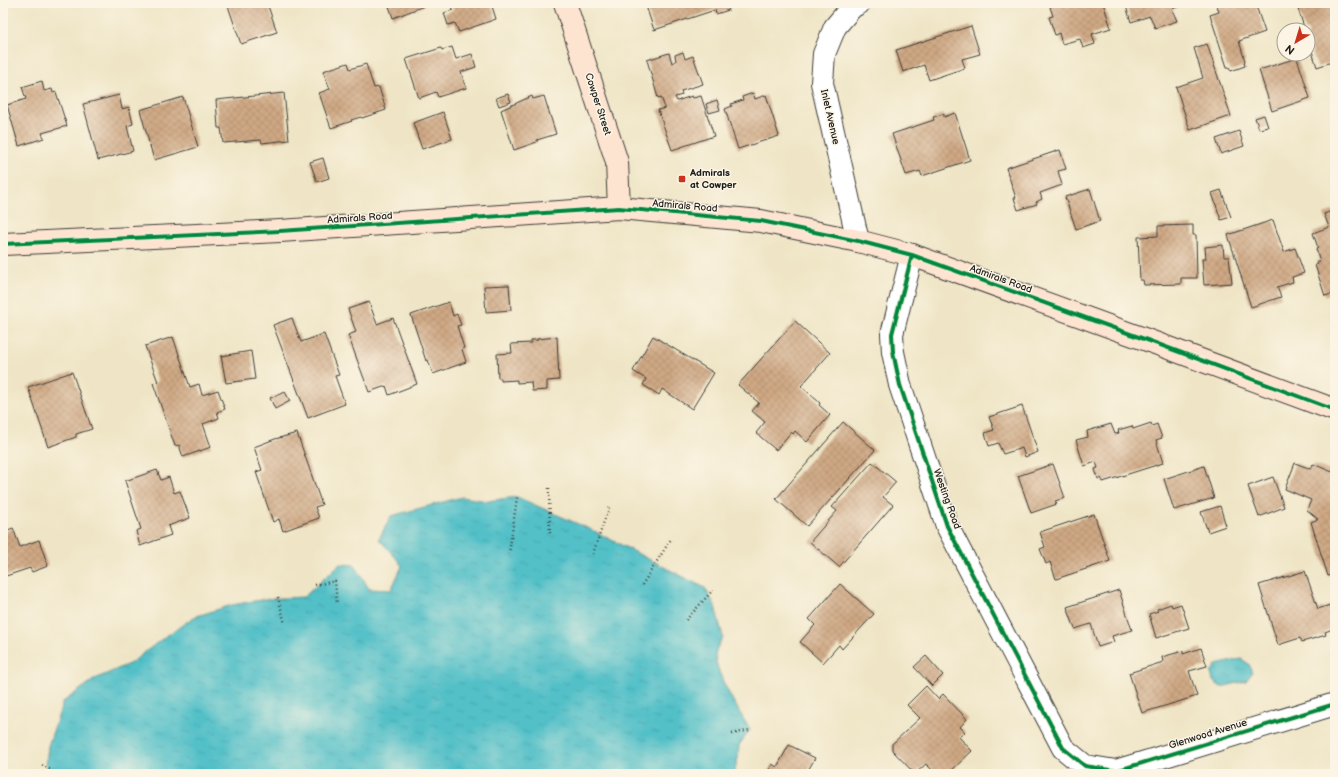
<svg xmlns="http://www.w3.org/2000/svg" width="1338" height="777" font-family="'Balsamiq Sans',sans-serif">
	<defs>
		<pattern id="water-ripples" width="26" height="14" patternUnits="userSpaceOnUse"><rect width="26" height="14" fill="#52c0c8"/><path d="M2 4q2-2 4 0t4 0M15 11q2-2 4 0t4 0" fill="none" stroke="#47a4ab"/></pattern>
		<pattern id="building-cross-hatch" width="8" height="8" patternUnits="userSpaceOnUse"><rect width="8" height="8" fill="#cfa884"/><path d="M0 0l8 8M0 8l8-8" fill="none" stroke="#b19071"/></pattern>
	</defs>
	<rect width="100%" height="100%" fill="#fcf5e5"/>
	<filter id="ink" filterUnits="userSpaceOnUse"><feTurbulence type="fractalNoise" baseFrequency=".025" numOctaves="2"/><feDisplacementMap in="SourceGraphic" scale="8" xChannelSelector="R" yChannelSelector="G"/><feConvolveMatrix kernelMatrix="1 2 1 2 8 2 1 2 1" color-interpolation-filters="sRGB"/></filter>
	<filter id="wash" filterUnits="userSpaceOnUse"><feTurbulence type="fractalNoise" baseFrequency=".012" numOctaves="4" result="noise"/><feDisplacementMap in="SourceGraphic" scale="16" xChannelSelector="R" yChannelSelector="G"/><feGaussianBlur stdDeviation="0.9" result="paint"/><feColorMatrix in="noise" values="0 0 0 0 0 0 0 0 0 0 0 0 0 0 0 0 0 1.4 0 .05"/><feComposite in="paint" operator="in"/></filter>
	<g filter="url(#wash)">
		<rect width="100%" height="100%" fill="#efe5c6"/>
		<path fill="url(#water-ripples)" stroke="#376e72" d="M462,497L487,501L517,497L596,532L705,588L715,606L723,637C721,641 717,646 716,651C711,668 741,714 750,730L739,745L738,758L734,774H45L48,746L63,702L95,679L131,663L162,639L194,617L232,605L266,599L304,597L340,564L355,565L369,589L391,590L402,566L396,558L379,539L391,516Z
			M1241,659L1249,664L1252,673L1246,681L1221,687L1213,681L1211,673L1216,665Z"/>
		<g id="blocks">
			<path fill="url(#building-cross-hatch)" d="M227,3H267L277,32L241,44Z
				M388,3H423L424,6L393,18Z
				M450,3H491L496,19L459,32L455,23L448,25L444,13L453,10Z
				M645,3H733L728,5L729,10L716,14L715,10L654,30Z
				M1062,3H1103L1111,28L1092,34L1095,44L1083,48L1080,39L1062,44L1059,33L1055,35L1049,17L1053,16L1050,7Z
				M1125,3H1188L1172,9L1177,21L1155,28L1150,16L1131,22Z
				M1216,3H1255L1265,32L1239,41L1245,61L1244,62L1245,66L1231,71L1229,67H1227L1210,15L1219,12Z
				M1296,3H1335V61L1317,67L1308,39V30H1305Z
				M971,26L980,54L962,59L965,68L929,80L924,65L903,72L896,50Z
				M1207,44L1231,116L1190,130L1176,87L1203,78L1194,48Z
				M452,47L456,59L472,54L476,67L461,72L466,88L438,97L436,92L419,98L406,59L441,48L442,50Z
				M683,52L685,59L693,56L703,84L681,91L682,95L675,97L677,101L692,96L693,98L701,96L714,136L672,150L658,110L665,108L661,97L658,98L647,60L669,53L672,63L676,61L675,55Z
				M1297,58L1310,98L1272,111L1259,70Z
				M348,63L350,69L366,64L374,88L379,87L386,110L362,118L361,117L351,120L352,121L331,128L319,93L330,89L323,71Z
				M42,81L44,91L52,89L53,93L56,92L67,126L42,133L44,138L19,146L7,105L26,99L22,87Z
				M284,93L289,140L262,143L261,140L223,143L221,128H218L216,100Z
				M753,93L755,99L766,95L779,136L738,149L725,109L732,106L731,104L743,100L742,97Z
				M508,94L511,102L499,106L496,98Z
				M119,95L122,109L129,107L133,124L127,126L133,151L98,160L83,104Z
				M532,96L533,99L544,96L556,134L537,140V142L514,150L501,110Z
				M183,97L198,147L154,160L140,110Z
				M717,100L720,110L709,113L706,104Z
				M443,112L452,139L422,149L413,123Z
				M955,113L970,160L922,176L920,171L906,175L892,134L934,120L933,117L944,114V117Z
				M1264,115L1268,127L1259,129L1255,118Z
				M1239,131L1244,146L1221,154L1216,139Z
				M1060,150L1066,169L1058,171L1062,185L1040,193L1042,199L1036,202L1037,204L1018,210L1014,198H1016L1006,168Z
				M323,158L329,178L317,182L310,162Z
				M1090,189L1100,221L1076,229L1065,197Z
				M1221,190L1231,217L1221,220L1212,193Z
				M1335,210V293L1325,296L1315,265L1318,264L1317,261H1320L1316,249L1318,248L1313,233L1329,227L1324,214Z
				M1273,220L1284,252L1295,248L1304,273L1292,277L1293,282L1277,287L1281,297L1251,307L1228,235Z
				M1193,225V235H1196L1197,278H1181V284L1144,285L1143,280H1140L1138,237L1158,236V226Z
				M1223,245L1224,257H1229L1232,283L1204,285L1202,259H1206L1205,247Z
				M509,285L511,310L486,312L484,286Z
				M369,302L377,324L393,318L417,384L389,395L386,386L369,392L348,335L356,332L348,309Z
				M449,302L453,316L457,314L461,325L457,326L464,348L462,349L466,362L433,374L428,360L426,361L411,315Z
				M292,318L301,342L324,334L339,375L335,376L345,404L308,418L273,325Z
				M795,321L830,353L801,386L820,403L819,405L830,415L807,442L795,431L793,434L791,432L776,450L756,433L765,422L752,411L759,403L738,385Z
				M653,336L714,373L692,409L662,389L659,395L643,385L646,379L633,371Z
				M173,337L190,387L199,384L202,395L218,390L225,409L217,412L219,418L203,424L211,447L183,457L179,445L175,446L153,383L158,382L145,346Z
				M557,337L559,380L547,381V390L532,391L531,382L517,383V380L501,381V378H498L497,354L512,353L511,344L531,343V340H538L537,339Z
				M251,351L255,379L226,383L221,356Z
				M72,372L92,429L76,434V437L48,447L28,387Z
				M285,392L290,401L275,409L270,398Z
				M1022,406L1038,452L1025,457L1022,448L1003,454L998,443L989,446L985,433L994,430L989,417Z
				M843,422L875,450L807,526L776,499Z
				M1151,423L1152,426L1157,424L1162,438L1156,440L1163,463L1103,482L1101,478L1098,479L1095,469L1098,468L1096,462L1084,466L1076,440L1088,437L1087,431L1111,424L1115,434L1119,433L1118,430L1132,426L1133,429Z
				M297,433L322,505L315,507L319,518L283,531L279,519L273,522L256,472L262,470L254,447L275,439Z
				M872,462L896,482L883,497L893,505L839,567L810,542L837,511L832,507Z
				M1295,463L1311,469L1313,464L1335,473V512L1332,520L1333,523L1335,522V574L1328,576L1311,522L1318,519L1307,510L1311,500L1285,489Z
				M1053,464L1065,498L1055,501L1057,504L1031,513L1018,476Z
				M1204,466L1214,498L1174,510L1164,479Z
				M157,470L161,480L169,477L174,493L180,491L190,518L168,526L171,535L140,546L136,531L141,529L125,481Z
				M1273,477L1284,507L1259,517L1248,486Z
				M1220,506L1226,526L1208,532L1201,512Z
				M1094,514L1110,561L1056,579L1050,562L1046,564L1040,549L1045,547L1040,532Z
				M13,528L20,547L39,540L48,566L32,572L30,568L3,577V532Z
				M1305,571L1318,609L1330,605L1335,620V628L1325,632L1326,635L1302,642L1300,638L1278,645L1259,585Z
				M840,584L874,614L842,649L839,645L823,663L800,642L815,625L809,619Z
				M1119,590L1132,630L1112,636L1114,642L1098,647L1091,624L1075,629L1067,607Z
				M1171,604L1172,607L1181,604L1189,628L1156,638L1149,614L1158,611L1157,609Z
				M1201,648L1207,666L1189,671L1197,696L1142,713L1129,673L1163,662L1162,657L1183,651V654Z
				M926,656L943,675L932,686L914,667Z
				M926,686L938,699L943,694L967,719L960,727L965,732L959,737L972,751L948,774H936L926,764L915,774L892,750V744L920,718L907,705Z
				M789,745L815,758L806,774H767L772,764L777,767Z"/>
		</g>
	</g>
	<g filter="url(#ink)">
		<use href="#blocks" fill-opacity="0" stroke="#3c3a36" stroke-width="1"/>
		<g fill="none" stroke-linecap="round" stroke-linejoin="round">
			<g stroke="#3c3a36" stroke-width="24">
				<path id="street" d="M858,241L822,83L824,54L835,27L852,7L859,3
					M912,255L892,334L893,352L900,385L947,526L1063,748L1085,766L1116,771L1335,704"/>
			</g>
			<g stroke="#3c3a36" stroke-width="24">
				<path id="secondary" d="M565,3L617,162L619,208
					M3,244L280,231L619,208L761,221L858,241L912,255L1147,340L1335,410"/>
			</g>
			<path stroke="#3c3a36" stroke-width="2.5" stroke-dasharray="1 3" stroke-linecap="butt" d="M549,488L550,535
				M509,554L517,497
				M593,554L609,507
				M315,585L335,581L337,604
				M642,585L671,539
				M278,597L285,624
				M686,620L713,590
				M732,734L750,730
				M42,765L53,771"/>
			<use href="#street" stroke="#fff" stroke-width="22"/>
			<use href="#secondary" stroke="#fde4d1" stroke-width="22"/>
			<g stroke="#fcf5e5" stroke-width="6">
				<path id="cycleway" d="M3,244L280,231L619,208L761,221L858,241L912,255L1147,340L1335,410
					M912,255L892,334L893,352L900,385L947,526L1063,748L1085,766L1116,771L1335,704"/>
			</g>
			<use href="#cycleway" stroke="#00873e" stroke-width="4"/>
		</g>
	</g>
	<rect fill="#c8321e" stroke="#fcf5e5" stroke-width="1.5" x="678" y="175" width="8" height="8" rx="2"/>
	<g text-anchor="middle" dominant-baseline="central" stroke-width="3" stroke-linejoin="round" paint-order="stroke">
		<g font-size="10" fill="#1c1c1c" stroke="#fcf5e5">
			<text transform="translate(598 104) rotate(72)">Cowper Street</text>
			<text transform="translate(830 117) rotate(77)">Inlet Avenue</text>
			<text transform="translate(685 206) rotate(5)">Admirals Road</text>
			<text transform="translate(360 218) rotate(-4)">Admirals Road</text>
			<text transform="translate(1001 279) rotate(20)">Admirals Road</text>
			<text transform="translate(947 499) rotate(70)">Westing Road</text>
			<text transform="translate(1208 734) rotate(-17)">Glenwood Avenue</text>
		</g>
		<g font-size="10" font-weight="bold" fill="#1c1c1c" stroke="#fcf5e5" text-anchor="start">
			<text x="690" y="173">Admirals<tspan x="690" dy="12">at Cowper</tspan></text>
		</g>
	</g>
	<rect width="1338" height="777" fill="none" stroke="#fcf5e5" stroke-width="16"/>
	<g transform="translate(1296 42) rotate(218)"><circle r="19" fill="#fcf5e5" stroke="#a29e95"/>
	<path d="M0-3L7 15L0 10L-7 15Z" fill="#c8321e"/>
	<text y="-6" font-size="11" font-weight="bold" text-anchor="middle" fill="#1c1c1c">N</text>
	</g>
</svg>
